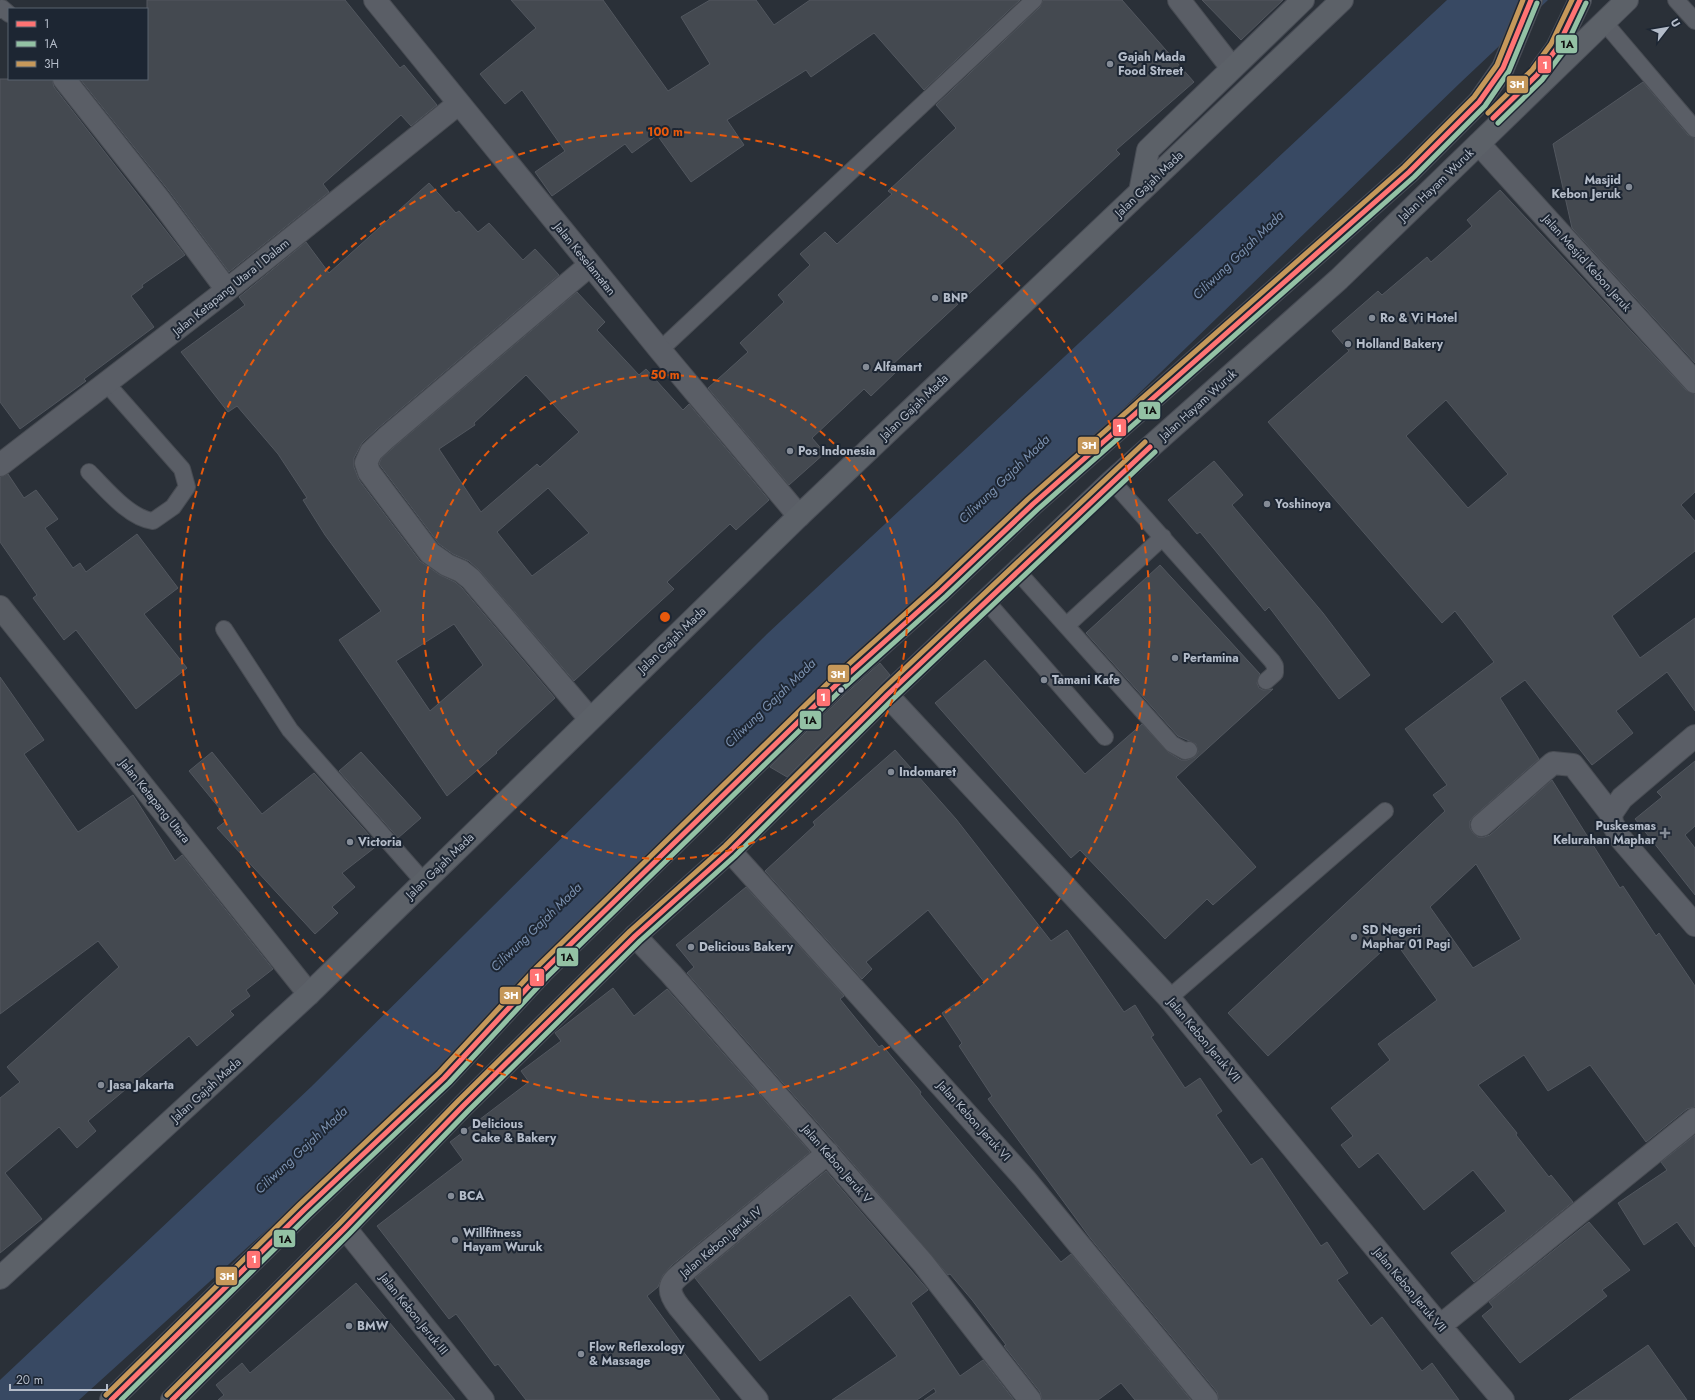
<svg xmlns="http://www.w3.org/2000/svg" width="1695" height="1400" font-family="Jost,sans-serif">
	<rect width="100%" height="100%" fill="#2a3038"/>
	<path fill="#384963" d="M1447,0H1548L1460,83L378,1129L79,1400H0V1380L312,1086L767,634Z"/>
	<path fill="#444950" stroke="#52575f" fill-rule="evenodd" d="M147,0H345L400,68L404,65L437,105L411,126L401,115L323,184L329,192L229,272L169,191L80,79H147Z
		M511,0H603L668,91L710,64L681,17L710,0H756L774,25L810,0H1020L924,90L874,33L811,77L806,70L727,120L744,145L691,182L657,135L632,153L625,144L552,196L535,172L565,151L522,90L505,104L480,74L536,28Z
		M1043,0H1122L1194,82L1116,150L1120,154L891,366L896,372L871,396L864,389L812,438L825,453L789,485L708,388L748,352L740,343L784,302L778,295L810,265L800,254L825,232L837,244L892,194L888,191L956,128L936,105L1040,7Z
		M1202,0H1283L1241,40Z
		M0,79H52L54,87L185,255L142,285L143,287L131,296L154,327L84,379L86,381L20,429L0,402Z
		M1643,82L1688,135L1695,138V363L1572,228L1553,144Z
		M429,183L456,213L459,211L478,232L489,223L523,260L535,249L559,275L377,429L362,443L354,458V467L359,480L420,561L440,575L455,582L462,588L555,698L496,752L497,753L447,796L339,640L381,611L325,535L303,500L307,498L278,454L237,406L228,412L181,352L245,305L239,297L306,242L329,273ZM454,624L483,665L430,711L396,661Z
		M1500,190L1686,390L1695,394V492L1681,505L1695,521V551L1612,616L1640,658L1695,618V711L1667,672L1616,711L1633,733L1592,765L1525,680L1500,698L1539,759L1474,816L1470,821V828L1473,833L1478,837H1484L1490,835L1552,780L1620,888L1623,886L1656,936L1659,933L1695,986V1107L1687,1109L1646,1142L1590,1065L1548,1091L1524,1055L1478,1085L1517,1133L1516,1135L1549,1177L1551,1175L1573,1202L1474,1282L1451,1253L1506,1211L1473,1170L1424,1210L1378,1153L1359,1168L1341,1145L1353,1136L1331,1108L1390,1060L1378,1044L1437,1000L1394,940L1268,1056L1228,1013L1445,811L1433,795L1447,785L1405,729L1494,662L1455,611L1442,623L1268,422L1349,351L1332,331L1378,291L1382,295L1427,257L1431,262L1472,226L1467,220ZM1446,400L1508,474L1468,508L1406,436ZM1476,864L1521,939L1473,968L1430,907Z
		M577,292L605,322L597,330L639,375L646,369L683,410L689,404L769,500L736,530L730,524L667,582L674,589L574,681L480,571L469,561L453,554L439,544L379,464L381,459L394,447ZM526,375L579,432L540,467L537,464L481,512L439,449L475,425L474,423ZM548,488L589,533L532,576L497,532Z
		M1214,461L1243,495L1232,505L1323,613L1370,675L1339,699L1269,607L1265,611L1200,532L1197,534L1168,500Z
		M8,474L24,498L36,490L58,519L45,528L73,568L80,563L86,572L137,534L178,588L144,614L187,668L136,709L76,630L64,640L33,598L37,595L0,542V477Z
		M1160,565L1260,674L1257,683L1259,688L1263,690L1273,689L1176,777L1256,867L1213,905L1207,899L1165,939L1080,850L1071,858L935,703L985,660L1085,774L1142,724L1168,752L1181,760H1187L1195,757L1198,752L1196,744L1178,736L1086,633Z
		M880,663L890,675L787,777L770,767L843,696Z
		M0,677L44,740L24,754L78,832L133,795L175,861L182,855L273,969L246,990L250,996L230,1011L234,1015L197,1046L189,1036L88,1121L96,1131L77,1148L59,1127L5,1173L42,1219L0,1253V1098L20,1082L7,1067L119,967L98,941L0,1014Z
		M895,750L956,819L1051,941L1067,930L1124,1012L1135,1005L1154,1035L1151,1037L1185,1088L1200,1078L1222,1111L1216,1115L1251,1165L1262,1158L1321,1246L1327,1242L1348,1273L1337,1280L1371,1326L1382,1317L1422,1371L1432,1363L1459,1400H1219L1217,1392L1091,1239L988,1099L992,1096L959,1046L962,1043L942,1013L985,983L928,910L866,962L872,969L862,979L765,871L815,825L813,822Z
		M212,752L262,814L314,773L378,845L342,873L355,887L332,907L338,913L315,934L217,828L226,821L218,811L220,809L189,771Z
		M361,752L421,818L398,838L339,771Z
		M1695,761V826L1685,835L1695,848V895L1635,819L1662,797L1657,792Z
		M746,887L844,996L840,999L879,1047L882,1045L921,1092L920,1094L1061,1262L1071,1254L1191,1400H1135L1121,1383L1098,1400H1042L1040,1392L1004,1346L1006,1345L972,1300L950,1274L948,1275L837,1145L687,973L694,967L676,945Z
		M613,988L634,1016L667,989L810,1152L672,1265L663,1275L658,1287L647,1296L682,1344L679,1346L720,1400H526L498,1364L495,1366L456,1314L449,1319L377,1226L463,1160L450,1142L529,1082L521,1071L561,1041L555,1033Z
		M1695,1135V1247L1677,1222L1644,1245L1618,1203L1667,1170L1661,1162Z
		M826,1171L928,1290L911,1303L960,1376L983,1360L1014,1400H924L936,1392L934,1388L917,1400H832L897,1356L850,1295L760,1361L695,1278Z
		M1589,1222L1630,1270L1602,1290L1607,1296L1520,1363L1482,1316L1493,1307L1489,1302Z
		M356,1283L455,1400H218L224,1395L216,1385L242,1363L250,1373Z
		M1648,1345L1687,1400H1569Z"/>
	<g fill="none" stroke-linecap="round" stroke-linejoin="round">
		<g stroke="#484c53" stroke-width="18">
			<path id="lane" d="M1676,0L1695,21
				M0,10L2,8L9,14
				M1604,22L1695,129
				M660,350L1034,0
				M89,472C105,488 129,518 153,521L173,507L187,487L182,469L107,384
				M1112,481L1272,661L1275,666V673L1266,681
				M1018,572L1172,744L1185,751L1189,750
				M987,602L1105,737
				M1067,625L1163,537
				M224,629L290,730L424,882
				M1169,998L1385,811"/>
		</g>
		<g stroke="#484c53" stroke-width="24">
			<path id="street" d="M375,0L660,350L799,516
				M1179,0L1232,68
				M64,79L159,199L227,290
				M1479,144L1695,382
				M0,465L227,290L458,104
				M887,695L1169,998L1440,1326L1503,1400
				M590,719L471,579L461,571L447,565L430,553L369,472L366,463L371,452L386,438L590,265
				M1611,814L1622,798L1695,736
				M1482,825L1553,763L1573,765L1611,814L1612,823L1622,840L1695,925
				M730,851L1025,1179L1207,1400
				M635,936L671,974L923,1263L1030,1400
				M345,1228L483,1400
				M1440,1326L1695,1119
				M757,1400L679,1307C661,1284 675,1280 693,1264L828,1153"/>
		</g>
		<g stroke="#484c53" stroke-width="24">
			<path id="secondary" d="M0,607L309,994"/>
		</g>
		<g stroke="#484c55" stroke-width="24">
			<path id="primary" d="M1541,70L1557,48L1580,0
				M1140,192L1148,150L1303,0
				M0,1278L309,994L799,516L1342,0
				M111,1400L304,1210L444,1078L542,972L834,687L941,591L1033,504L1409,172L1479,102L1503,68L1531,0
				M172,1400L345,1228L463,1106L635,936L730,851L887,695L1112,481L1339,279L1627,0"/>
		</g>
		<use href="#lane" stroke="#5a5e66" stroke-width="16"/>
		<use href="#street" stroke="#5a5e66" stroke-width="22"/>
		<use href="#secondary" stroke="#595d64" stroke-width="22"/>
		<use href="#primary" stroke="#5c6168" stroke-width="22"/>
		<g stroke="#1d2633" stroke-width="8">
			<path id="bus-1" d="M1493,118L1537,75L1557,48L1580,0
				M111,1400L304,1210L444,1078L542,972L834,687L941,591L1033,504L1409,172L1479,102L1503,68L1531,0
				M172,1400L345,1228L463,1106L635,936L730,851L887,695L1150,447"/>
		</g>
		<g stroke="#1d2633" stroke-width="8">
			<path id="bus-2" d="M1498,123L1542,80L1563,52L1586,3
				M121,1400L309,1215L449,1083L547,977L839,692L946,596L1038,509L1414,177L1485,106L1509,71L1537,3
				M182,1400L350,1233L468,1111L640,941L735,856L892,700L1155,452"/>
		</g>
		<g stroke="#1d2633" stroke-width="8">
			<path id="bus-3" d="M1488,113L1532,70L1551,44L1572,0
				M106,1395L299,1205L439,1073L537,967L829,682L936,586L1028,499L1404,167L1474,97L1497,65L1523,0
				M167,1395L340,1223L458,1101L630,931L725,846L882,690L1145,442"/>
		</g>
		<use href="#bus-1" stroke="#ff7373" stroke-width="5"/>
		<use href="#bus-2" stroke="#93c1a4" stroke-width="5"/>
		<use href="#bus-3" stroke="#c6985a" stroke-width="5"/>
	</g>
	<g fill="none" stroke="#e8590c" stroke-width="2" stroke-dasharray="7 5">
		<circle cx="665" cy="617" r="242"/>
		<circle cx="665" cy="617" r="485"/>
	</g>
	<g fill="#848b96" stroke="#1d2633" stroke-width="1.5">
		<circle cx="1110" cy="64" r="4"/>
		<circle cx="1629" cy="187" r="4"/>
		<circle cx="935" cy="298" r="4"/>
		<circle cx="1372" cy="318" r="4"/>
		<circle cx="1348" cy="344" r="4"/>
		<circle cx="866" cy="367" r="4"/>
		<circle cx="790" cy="451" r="4"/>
		<circle cx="1267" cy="504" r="4"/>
		<circle cx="1175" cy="658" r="4"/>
		<circle cx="1044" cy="680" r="4"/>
		<circle cx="891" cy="772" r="4"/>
		<path d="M1663 827h4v4h4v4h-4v4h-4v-4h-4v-4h4z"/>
		<circle cx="350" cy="842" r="4"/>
		<circle cx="1354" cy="937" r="4"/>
		<circle cx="691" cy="947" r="4"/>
		<circle cx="101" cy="1085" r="4"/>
		<circle cx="464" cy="1131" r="4"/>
		<circle cx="451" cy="1196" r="4"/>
		<circle cx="455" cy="1240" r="4"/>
		<circle cx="349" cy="1326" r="4"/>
		<circle cx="581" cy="1354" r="4"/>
	</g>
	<circle fill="#b4bcc9" stroke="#1d2633" stroke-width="1.5" cx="841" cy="690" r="3.5"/>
	<g text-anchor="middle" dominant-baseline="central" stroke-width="4" stroke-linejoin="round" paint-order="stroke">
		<g font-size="12" font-weight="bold" fill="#b4bcc9" stroke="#1d2633" text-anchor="start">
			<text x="1118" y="57">Gajah Mada<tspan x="1118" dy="14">Food Street</tspan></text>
			<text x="1621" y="180" text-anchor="end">Masjid<tspan x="1621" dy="14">Kebon Jeruk</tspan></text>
			<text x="943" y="298">BNP</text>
			<text x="1380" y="318">Ro &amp; Vi Hotel</text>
			<text x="1356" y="344">Holland Bakery</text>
			<text x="874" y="367">Alfamart</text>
			<text x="798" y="451">Pos Indonesia</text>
			<text x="1275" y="504">Yoshinoya</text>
			<text x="1183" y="658">Pertamina</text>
			<text x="1052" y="680">Tamani Kafe</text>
			<text x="899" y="772">Indomaret</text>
			<text x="1656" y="826" text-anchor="end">Puskesmas<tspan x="1656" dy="14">Kelurahan Maphar</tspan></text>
			<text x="358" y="842">Victoria</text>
			<text x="1362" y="930">SD Negeri<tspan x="1362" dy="14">Maphar 01 Pagi</tspan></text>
			<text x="699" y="947">Delicious Bakery</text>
			<text x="109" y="1085">Jasa Jakarta</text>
			<text x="472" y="1124">Delicious<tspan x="472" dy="14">Cake &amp; Bakery</tspan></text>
			<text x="459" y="1196">BCA</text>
			<text x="463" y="1233">Willfitness<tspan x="463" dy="14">Hayam Wuruk</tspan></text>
			<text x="357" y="1326">BMW</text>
			<text x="589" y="1347">Flow Reflexology<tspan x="589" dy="14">&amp; Massage</tspan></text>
		</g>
		<g font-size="12" fill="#b4bcc9" stroke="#1d2633">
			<text transform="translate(1149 184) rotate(-44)">Jalan Gajah Mada</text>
			<text transform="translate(1436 185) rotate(-44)">Jalan Hayam Wuruk</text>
			<text transform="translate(585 259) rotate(51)">Jalan Keselamatan</text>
			<text transform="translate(1587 263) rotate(48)">Jalan Mesjid Kebon Jeruk</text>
			<text transform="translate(231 287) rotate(-39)">Jalan Ketapang Utara I Dalam</text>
			<text transform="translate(1198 405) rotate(-42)">Jalan Hayam Wuruk</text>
			<text transform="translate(914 407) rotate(-44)">Jalan Gajah Mada</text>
			<text transform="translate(672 640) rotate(-44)">Jalan Gajah Mada</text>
			<text transform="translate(155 801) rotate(51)">Jalan Ketapang Utara</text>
			<text transform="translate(440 866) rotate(-44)">Jalan Gajah Mada</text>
			<text transform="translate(1204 1040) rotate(50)">Jalan Kebon Jeruk VII</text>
			<text transform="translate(206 1090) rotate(-42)">Jalan Gajah Mada</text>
			<text transform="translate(974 1121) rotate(48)">Jalan Kebon Jeruk VI</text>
			<text transform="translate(837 1164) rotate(49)">Jalan Kebon Jeruk V</text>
			<text transform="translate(721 1242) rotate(-40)">Jalan Kebon Jeruk IV</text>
			<text transform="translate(1410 1290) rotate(50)">Jalan Kebon Jeruk VII</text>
			<text transform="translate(414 1314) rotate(51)">Jalan Kebon Jeruk III</text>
		</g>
		<g font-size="13" font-style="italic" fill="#7c92b1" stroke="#1d2633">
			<text transform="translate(1238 255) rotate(-44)">Ciliwung Gajah Mada</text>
			<text transform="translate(1004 479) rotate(-44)">Ciliwung Gajah Mada</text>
			<text transform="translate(770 703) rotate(-44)">Ciliwung Gajah Mada</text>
			<text transform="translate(536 927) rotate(-44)">Ciliwung Gajah Mada</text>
			<text transform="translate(301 1150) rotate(-43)">Ciliwung Gajah Mada</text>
		</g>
	</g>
	<circle cx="665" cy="617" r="6" fill="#e8590c" stroke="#1d2633" stroke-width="2"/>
	<g font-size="12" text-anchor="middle" font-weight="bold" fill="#e8590c" stroke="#1d2633" stroke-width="4" stroke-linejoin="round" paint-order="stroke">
		<text x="665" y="136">100 m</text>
		<text x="665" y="379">50 m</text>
	</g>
	<g stroke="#1d2633" stroke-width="1.5">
		<rect x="1555" y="34" width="23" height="20" rx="4" fill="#93c1a4"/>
		<rect x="1537" y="55" width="15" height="19" rx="4" fill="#ff7373"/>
		<rect x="1506" y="75" width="23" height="19" rx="4" fill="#c6985a"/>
		<rect x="1138" y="401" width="23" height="19" rx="4" fill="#93c1a4"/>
		<rect x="1112" y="418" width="15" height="19" rx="4" fill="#ff7373"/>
		<rect x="1077" y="436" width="23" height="19" rx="4" fill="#c6985a"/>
		<rect x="827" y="664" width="23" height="19" rx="4" fill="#c6985a"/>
		<rect x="816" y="688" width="15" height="19" rx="4" fill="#ff7373"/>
		<rect x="799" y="710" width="23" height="20" rx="4" fill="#93c1a4"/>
		<rect x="556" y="947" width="23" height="20" rx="4" fill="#93c1a4"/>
		<rect x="529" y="968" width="16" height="19" rx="4" fill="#ff7373"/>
		<rect x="499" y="986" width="23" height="19" rx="4" fill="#c6985a"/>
		<rect x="273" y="1229" width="23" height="19" rx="4" fill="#93c1a4"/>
		<rect x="246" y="1250" width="15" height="19" rx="4" fill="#ff7373"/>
		<rect x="215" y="1266" width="23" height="20" rx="4" fill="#c6985a"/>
	</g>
	<g font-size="11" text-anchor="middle" font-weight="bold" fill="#fff">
		<text x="1545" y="69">1</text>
		<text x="1517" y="88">3H</text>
		<text x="1119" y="432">1</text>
		<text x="1089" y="449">3H</text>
		<text x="838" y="678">3H</text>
		<text x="823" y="701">1</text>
		<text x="537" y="981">1</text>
		<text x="511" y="999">3H</text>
		<text x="254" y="1263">1</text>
		<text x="227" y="1280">3H</text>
	</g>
	<g font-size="11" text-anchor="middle" font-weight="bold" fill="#111">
		<text x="1567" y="48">1A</text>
		<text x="1150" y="414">1A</text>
		<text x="810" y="724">1A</text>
		<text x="567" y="961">1A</text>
		<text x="285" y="1243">1A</text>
	</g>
	<rect x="8" y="8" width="140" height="72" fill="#1d2633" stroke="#59626f"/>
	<rect x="16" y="21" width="20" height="6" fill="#ff7373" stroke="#59626f"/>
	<text x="44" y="28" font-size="12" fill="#b4bcc9">1</text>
	<rect x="16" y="41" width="20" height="6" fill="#93c1a4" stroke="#59626f"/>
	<text x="44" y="48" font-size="12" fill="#b4bcc9">1A</text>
	<rect x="16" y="61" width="20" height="6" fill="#c6985a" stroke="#59626f"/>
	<text x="44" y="68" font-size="12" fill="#b4bcc9">3H</text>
	<g transform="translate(1667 28) rotate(59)" stroke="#1d2633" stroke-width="3" paint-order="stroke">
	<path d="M0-3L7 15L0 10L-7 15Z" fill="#b4bcc9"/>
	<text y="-6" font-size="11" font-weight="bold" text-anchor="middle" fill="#b4bcc9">U</text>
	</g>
	<path d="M10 1384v6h97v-6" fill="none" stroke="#b4bcc9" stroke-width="2"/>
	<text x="16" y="1384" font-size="12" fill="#b4bcc9" stroke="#1d2633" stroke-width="3" paint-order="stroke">20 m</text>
</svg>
